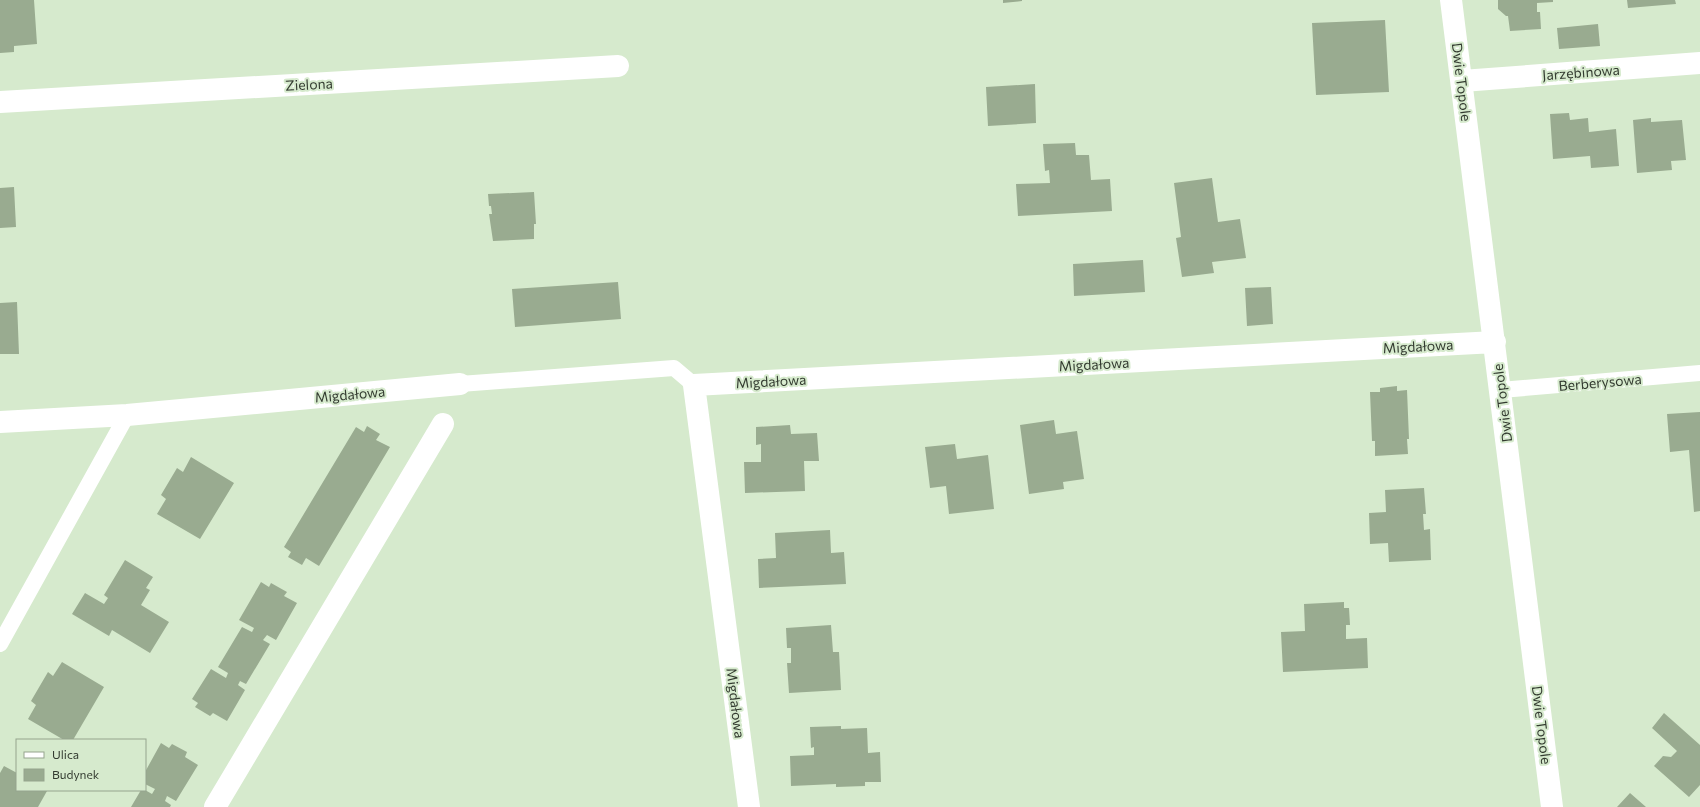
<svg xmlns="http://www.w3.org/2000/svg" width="1700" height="807" font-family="Commissioner,sans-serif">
	<rect width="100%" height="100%" fill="#d6eacd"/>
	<path fill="#99ab90" d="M0,0H34L37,44L14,46V52L0,53Z
		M1003,0H1022V1L1003,3Z
		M1498,0H1553V2L1537,3V12H1540L1541,29L1510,31L1508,16H1506L1498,9Z
		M1627,0H1675L1676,4L1628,8Z
		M1385,20L1389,92L1316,95L1312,23Z
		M1598,24L1600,46L1559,49L1557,28Z
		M1035,84L1036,123L988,126L986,87Z
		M1569,113L1570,120L1588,118L1589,132L1616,129L1619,166L1591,168L1590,156L1553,159L1550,114Z
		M1651,118V122L1682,120L1686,160L1671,161L1672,170L1637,173L1633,120Z
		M1075,143L1076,155H1089L1091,180L1110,179L1112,211L1018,216L1016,184L1050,183L1049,170L1045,171L1043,144Z
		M1212,178L1218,222L1240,219L1246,258L1212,262L1214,273L1182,277L1176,238L1181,237L1174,183Z
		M14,187L16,227L0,228V188Z
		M534,192L536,224H534V239L493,241L489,214H492L491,206H489L488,194Z
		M1143,260L1145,292L1074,296L1073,264Z
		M618,282L621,319L515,327L512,289Z
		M1271,287L1273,324L1247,326L1245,288Z
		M17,302L19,354H0V303Z
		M1397,386V391L1407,390L1409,439H1407L1408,454L1375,456V441H1372L1370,392H1380V388Z
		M1700,412V511L1694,512L1689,450L1670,452L1667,414Z
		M1054,420L1056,434L1077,431L1084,479L1063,482L1064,489L1029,494L1020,425Z
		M790,425L791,434L817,433L819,461H804L805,491L745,493L744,462H761V444L756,445V427Z
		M367,426L380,434L376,440L390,447L319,566L306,558L302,565L288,557L291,552L284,547L356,427L364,432Z
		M955,444L957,459L988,455L994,509L949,514L946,486L930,488L925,447Z
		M191,457L234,483L200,539L157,514L166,499L161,495L177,468L183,472Z
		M1424,488L1426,514H1423L1424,530L1430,529L1431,560L1389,562L1388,543L1370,544L1369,513L1386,512L1385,490Z
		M830,530L831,553L844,552L846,584L759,588L758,559L776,558L775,533Z
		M125,560L153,577L146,588L150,590L141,605L169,622L150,653L112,630L109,636L72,614L85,593L104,604L108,598L104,595Z
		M261,582L269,587L271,583L287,592L284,596L297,603L276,640L267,635L263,640L270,644L246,684L240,681L238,685L245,690L227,721L213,713L210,716L195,707L198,703L192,699L211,669L226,678L228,673L218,667L242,627L252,632L254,628L239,620Z
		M1344,602V608H1349L1350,625H1346V639L1367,638L1368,668L1283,672L1281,632L1305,631L1304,604Z
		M831,625L833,652H839L841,690L789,693L787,663H791V648H787L786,628Z
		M62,662L104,687L73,740H64L28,719L36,705L31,701L48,672L53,676Z
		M1664,713L1700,745V785L1689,797L1654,766L1663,756L1671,757L1677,751L1652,728Z
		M841,726V729L867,728L868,753L880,752L881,782H865V786L836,787V784L791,786L790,756L814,755V747L811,748L810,727Z
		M161,743L169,748L172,744L187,752L185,757L198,765L176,801L167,796L165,801L171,805L170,807H131L141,790H145L152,794L155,789L145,784V772Z
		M4,766L17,773V790H45L47,791L38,807H0V773Z
		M1630,793L1646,807H1617Z"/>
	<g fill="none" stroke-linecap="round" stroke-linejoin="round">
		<path stroke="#fff" stroke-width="16" d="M460,384L674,368L694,385
			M1501,390L1700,373
			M0,644L127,415"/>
		<path stroke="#fff" stroke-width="22" d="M1451,0L1552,807
			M1462,81L1700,63
			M0,102L618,66
			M0,422L127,415L460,384
			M215,807L443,424
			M749,807L694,385L1495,342"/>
	</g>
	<g text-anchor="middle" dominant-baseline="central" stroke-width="4" stroke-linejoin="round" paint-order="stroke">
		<g font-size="14" fill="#333b30" stroke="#d6eacd">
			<text transform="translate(1581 72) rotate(-4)">Jarzębinowa</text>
			<text transform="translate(1462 82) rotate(83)">Dwie Topole</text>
			<text transform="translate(309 84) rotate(-3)">Zielona</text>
			<text transform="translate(1418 346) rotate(-3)">Migdałowa</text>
			<text transform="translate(1094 364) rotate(-3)">Migdałowa</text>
			<text transform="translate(771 381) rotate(-3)">Migdałowa</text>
			<text transform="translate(1600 382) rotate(-5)">Berberysowa</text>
			<text transform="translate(350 394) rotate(-5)">Migdałowa</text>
			<text transform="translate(1502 403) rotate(-97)">Dwie Topole</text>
			<text transform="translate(736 703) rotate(83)">Migdałowa</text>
			<text transform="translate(1542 725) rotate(83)">Dwie Topole</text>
		</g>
	</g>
	<rect x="16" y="739" width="130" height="52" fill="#d6eacd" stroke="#95a48e"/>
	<rect x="24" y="752" width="20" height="6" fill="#ffffff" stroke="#95a48e"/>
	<text x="52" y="759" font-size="12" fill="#333b30">Ulica</text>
	<rect x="24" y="769" width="20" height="12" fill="#99ab90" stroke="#95a48e"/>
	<text x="52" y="779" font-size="12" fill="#333b30">Budynek</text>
</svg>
